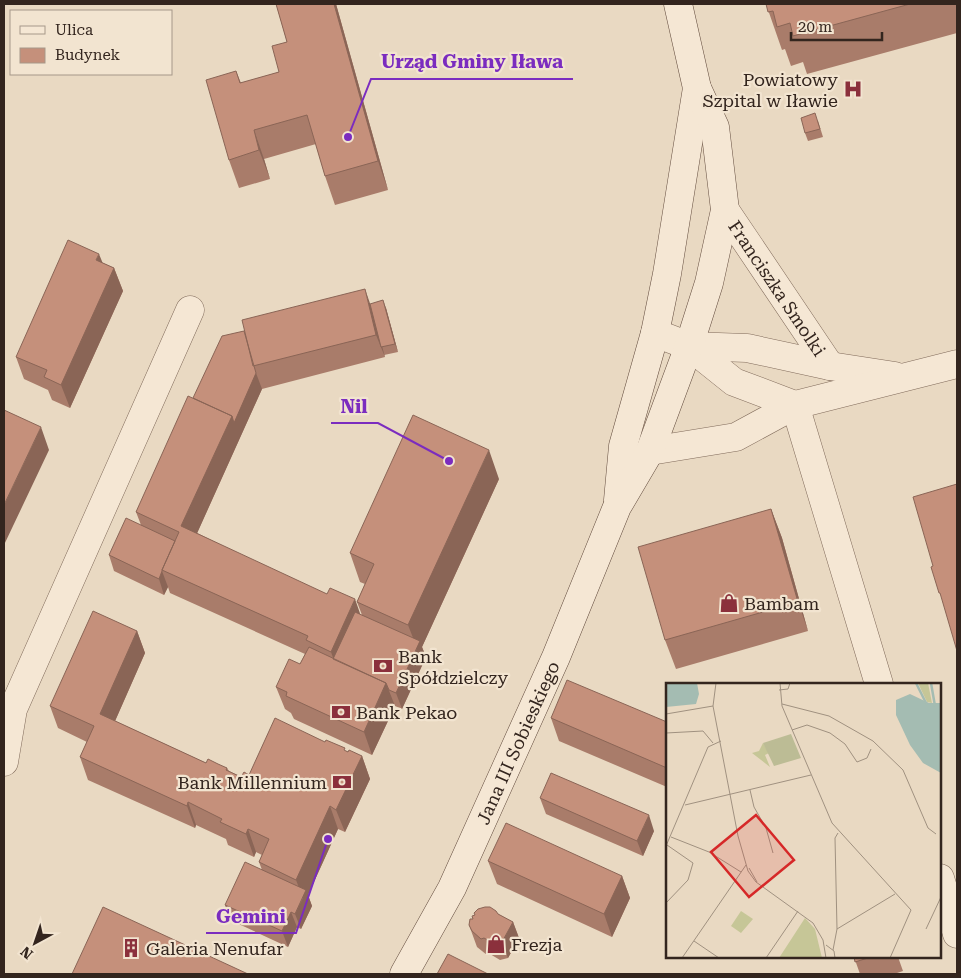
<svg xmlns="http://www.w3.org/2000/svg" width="961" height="978" font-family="'Roboto Serif',serif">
	<rect width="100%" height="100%" fill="#e9d9c2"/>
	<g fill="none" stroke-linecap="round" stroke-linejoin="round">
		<g stroke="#816b5b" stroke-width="29">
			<g id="street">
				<path id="s1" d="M725,210L830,366"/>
				<path d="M655,333L689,346L734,382L795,405"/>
				<path d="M689,346L747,348L830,366L895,376"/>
				<path d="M795,405L879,684"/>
				<path d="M650,451L736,437L795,405L957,364"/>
				<path d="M4,762L13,709L190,310"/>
				<path d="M940,878L957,934"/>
			</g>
		</g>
		<g stroke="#634c3e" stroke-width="29">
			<g id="secondary">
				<path d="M618,500L623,446L655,333L667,274L697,88"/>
				<path id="s2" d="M404,974L452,888L556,657L617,507L650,451L689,346L709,283L725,210L715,127L697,88L678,4"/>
			</g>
		</g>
		<use href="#street" stroke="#f5e7d4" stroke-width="28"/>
		<use href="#secondary" stroke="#f5e7d4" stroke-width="28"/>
	</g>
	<path fill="#a97c6a" d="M276,4H336L388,190L335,205L325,176L316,144L264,159L270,179L239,188L229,160L236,71L241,83L279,72L287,42Z
		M766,4H957V33L807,74L803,62L791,66L785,49L782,50Z
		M818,121L823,137L808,141L805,133Z
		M103,263L114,268L123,291L70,408L52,400L48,390L24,379L16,357Z
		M370,304L386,308L398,352L384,355V353L385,357L262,389L197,533L362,615L357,602L365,584L360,582L350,553L499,479L422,647L426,657L402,709L395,706L372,755L294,719L291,713L285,709L276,687L300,664L305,654L170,593L168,587L164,595L114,571L109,555L141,525L136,512L193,398Z
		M771,509L782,538L808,631L676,669L665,640Z
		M137,631L145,653L115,721L206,763L227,768L229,771L241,777L346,751L362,756L370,779L345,832L338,829L308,895L312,906L301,929L297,927L288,947L230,920L225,905L262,870L259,862L262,855L256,852L254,857L228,845L226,839L196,825L195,828L88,780L80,757L87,742L58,728L50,706Z
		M551,718L667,722V787L559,741Z
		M540,798L654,831L643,856L546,814Z
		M488,861L622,876L630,898L612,937L497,884Z
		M498,914L513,922L519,938L508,958L500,960L490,954L487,955L477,947L469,925Z
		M854,957H898L903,971L894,974H860Z"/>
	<path fill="#8a6556" d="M334,4H336L388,190L378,161Z
		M254,130L264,159L270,179L259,150Z
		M99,254L108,276L96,260Z
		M114,268L123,291L70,408L61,385Z
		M365,289L373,312L385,357L376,335Z
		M383,300L386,308L398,352L395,344Z
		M256,373L262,389L190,549L181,526L232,416Z
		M41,427L49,450L4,545V505Z
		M489,450L499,479L422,647L426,657L402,709L396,693L417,648L408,625Z
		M771,509L782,538L808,631L798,602Z
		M162,571L168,587L164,595L159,579Z
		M355,599L363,622L336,666L331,652Z
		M137,631L145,653L108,737L100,714Z
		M386,683L395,706L372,755L364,732Z
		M362,756L370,779L345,832L336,810Z
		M188,802L196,825L195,828L187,806Z
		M330,806L338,829L308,895L312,906L301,929L295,914L303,898L296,880Z
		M649,815L654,831L643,856L637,841Z
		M248,829L256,852L254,857L246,834Z
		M622,876L630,898L612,937L604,914Z
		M291,912L297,927L288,947L282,931Z
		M513,922L519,938L508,958L502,942Z"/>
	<path fill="#c5907b" stroke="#8a6556" d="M276,4H334L378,161L325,176L307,115L254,130L259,150L229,160L206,80L236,71L240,83L279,72L272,46L287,42Z
		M766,4H910L793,36L790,23L777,27L773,11L768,12Z
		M815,113L820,129L805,133L801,118Z
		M68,240L99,254L96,260L114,268L61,385L44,377L47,370L16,357Z
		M365,289L376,335L253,366L242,320Z
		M383,300L395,344L381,347L370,304Z
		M244,331L256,373L234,423L232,416L193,398L222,336Z
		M188,396L232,416L181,526L327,594L330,588L355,599L331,652L306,640L308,636L162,570L179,532L136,512Z
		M4,410L41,427L4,505Z
		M413,415L489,450L408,625L357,602L374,564L350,553Z
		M957,484V651L940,593H939L931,567L933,566L913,497Z
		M771,509L798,602L665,640L638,547Z
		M126,518L175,541L162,570V571L159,579L109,555Z
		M93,611L137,631L100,714L206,763L208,759L218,764L227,768L226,770L241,777L244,772L249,775L275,718L325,742L326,740L345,748L344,750L348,752L349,750L362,756L336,810L330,806L296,880L259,862L269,839L248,829L246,834L220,822L222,819L188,802L187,806L80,757L94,726L50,706Z
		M355,612L420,641L396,693L389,690L386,683L333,659Z
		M309,647L386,683L364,732L286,696L287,692L276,687L289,659L300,664Z
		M567,680L667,722V768L551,718Z
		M551,773L649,815L637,841L540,798Z
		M506,823L622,876L604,914L488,861Z
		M245,862L306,890L295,914L291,912L282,931L225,905Z
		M103,907L248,974H72Z
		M485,907H490L496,911L498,914L513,922L502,942L495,944L484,938L481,939L472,931L469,925L470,919H473L472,916L475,915L474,913L478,909Z
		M448,954L488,974H437Z
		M854,957H871L855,962Z"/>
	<defs>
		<g id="hospital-bare" transform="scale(1.5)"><path d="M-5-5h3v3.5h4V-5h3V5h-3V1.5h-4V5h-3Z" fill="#8b303c" stroke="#f2e4d0" stroke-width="2.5" paint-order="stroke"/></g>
		<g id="shop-bare" transform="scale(1.5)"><path d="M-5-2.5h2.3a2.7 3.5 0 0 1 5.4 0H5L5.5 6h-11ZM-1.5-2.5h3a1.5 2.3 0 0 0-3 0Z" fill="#8b303c" stroke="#f2e4d0" stroke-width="2.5" paint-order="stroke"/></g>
		<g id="bank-bare" transform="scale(1.5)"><path d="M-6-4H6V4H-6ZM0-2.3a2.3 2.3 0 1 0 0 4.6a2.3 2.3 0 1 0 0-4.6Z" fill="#8b303c" stroke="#f2e4d0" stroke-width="2.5" paint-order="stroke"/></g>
		<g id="building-bare" transform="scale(1.5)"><path d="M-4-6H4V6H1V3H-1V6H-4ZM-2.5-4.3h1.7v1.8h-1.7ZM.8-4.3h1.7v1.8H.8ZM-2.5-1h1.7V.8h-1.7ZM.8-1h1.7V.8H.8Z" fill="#8b303c" stroke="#f2e4d0" stroke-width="2.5" paint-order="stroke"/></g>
	</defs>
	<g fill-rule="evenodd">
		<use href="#hospital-bare" x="853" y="89"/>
		<use href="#shop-bare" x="729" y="603"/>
		<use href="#bank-bare" x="383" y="666"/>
		<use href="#bank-bare" x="341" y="712"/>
		<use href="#bank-bare" x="342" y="782"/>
		<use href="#shop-bare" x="496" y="944"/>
		<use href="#building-bare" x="131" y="948"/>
	</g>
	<g text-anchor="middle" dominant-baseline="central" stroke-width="4.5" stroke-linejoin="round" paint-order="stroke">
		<g font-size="18" fill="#33251e" stroke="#f2e4d0" text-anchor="start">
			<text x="838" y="79" text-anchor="end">Powiatowy<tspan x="838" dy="21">Szpital w Iławie</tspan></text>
			<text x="744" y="603">Bambam</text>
			<text x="398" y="656">Bank<tspan x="398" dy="21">Spółdzielczy</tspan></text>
			<text x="356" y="712">Bank Pekao</text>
			<text x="327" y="782" text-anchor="end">Bank Millennium</text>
			<text x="511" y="944">Frezja</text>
			<text x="146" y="948">Galeria Nenufar</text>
		</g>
		<g font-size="18" fill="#33251e" stroke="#f2e4d0">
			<text stroke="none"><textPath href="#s1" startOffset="94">Franciszka Smolki</textPath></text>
			<text stroke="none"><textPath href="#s2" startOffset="258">Jana III Sobieskiego</textPath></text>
		</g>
	</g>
	<g transform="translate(666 683)">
		<rect width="275" height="275" fill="#e9d9c2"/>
		<path d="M252,0H262L266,20L261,19ZM97,60L103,70L99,72L104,84L86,70L93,68ZM75,228L87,236L75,250L65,243ZM139,235L149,246L156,275H113Z" fill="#c6c697"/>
		<path d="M125,51L135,75L108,83L97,60Z" fill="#bcbc95"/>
		<path d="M0,0H31L33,11L30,21L0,24ZM244,11L263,20H275V90L257,80L244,62L230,32V17Z" fill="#a4bcb2"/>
		<path fill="none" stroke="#a4bcb2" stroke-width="2.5" d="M250,0L261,22M265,0L269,23"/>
		<path fill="none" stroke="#a09180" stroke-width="1" d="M50,0L47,23L72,153L82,188L90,199L147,240L157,257L160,275M114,0L116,23L166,140L245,227L224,275M113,7L122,6L124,0M116,21L163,33L207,58L237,87L262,145L270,151M0,31L47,23M126,47L141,42L164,50L179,61L191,79L201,75L205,66M0,50L37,48L47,60M84,107L88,124L100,145L107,170M19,122L145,92M5,154L43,169L75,189M0,163L42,64L55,58M83,185L91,199M0,220L22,197L27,180L1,162M171,246L229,211M260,246L275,214M28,258L53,275M160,262L168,268L169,275M167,267L171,246L169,155L172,150M16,275L80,182M100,275L132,228"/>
		<path fill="#d62828" fill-opacity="0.15" stroke="#d62828" stroke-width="2.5" d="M90,132L128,177L83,214L45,169Z"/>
		<rect width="275" height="275" fill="none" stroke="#33251e" stroke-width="2.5"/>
	</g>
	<path fill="none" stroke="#7b2cbf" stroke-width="2" d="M348 137L371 79H573M449 461L378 423H331M328 839L296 933H206"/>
	<g fill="#7b2cbf" stroke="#f2e4d0" stroke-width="2">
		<circle cx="348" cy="137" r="5"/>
		<circle cx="449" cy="461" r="5"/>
		<circle cx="328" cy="839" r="5"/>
	</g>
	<g font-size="19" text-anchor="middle" font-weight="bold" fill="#7b2cbf" stroke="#f2e4d0" stroke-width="4.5" stroke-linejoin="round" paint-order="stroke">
		<text x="472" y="68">Urząd Gminy Iława</text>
		<text x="354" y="413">Nil</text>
		<text x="251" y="923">Gemini</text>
	</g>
	<rect width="961" height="978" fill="none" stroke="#33251e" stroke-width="10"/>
	<rect x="10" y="10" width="162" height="65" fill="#f2e4d0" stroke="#a69889"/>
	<rect x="20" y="26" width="25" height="8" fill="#f5e7d4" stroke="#a69889"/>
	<text x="55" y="35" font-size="15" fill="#33251e">Ulica</text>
	<rect x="20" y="48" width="25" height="15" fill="#c5907b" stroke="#a69889"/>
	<text x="55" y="60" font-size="15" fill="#33251e">Budynek</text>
	<g transform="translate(35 943) rotate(220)" stroke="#f2e4d0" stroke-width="4" paint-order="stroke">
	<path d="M0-4L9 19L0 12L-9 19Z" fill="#33251e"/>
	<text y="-8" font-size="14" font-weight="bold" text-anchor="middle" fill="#33251e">N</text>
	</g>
	<path d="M791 32v8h91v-8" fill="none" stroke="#33251e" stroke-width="2.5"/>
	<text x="798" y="32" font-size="15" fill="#33251e" stroke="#f2e4d0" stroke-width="4" paint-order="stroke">20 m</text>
</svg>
